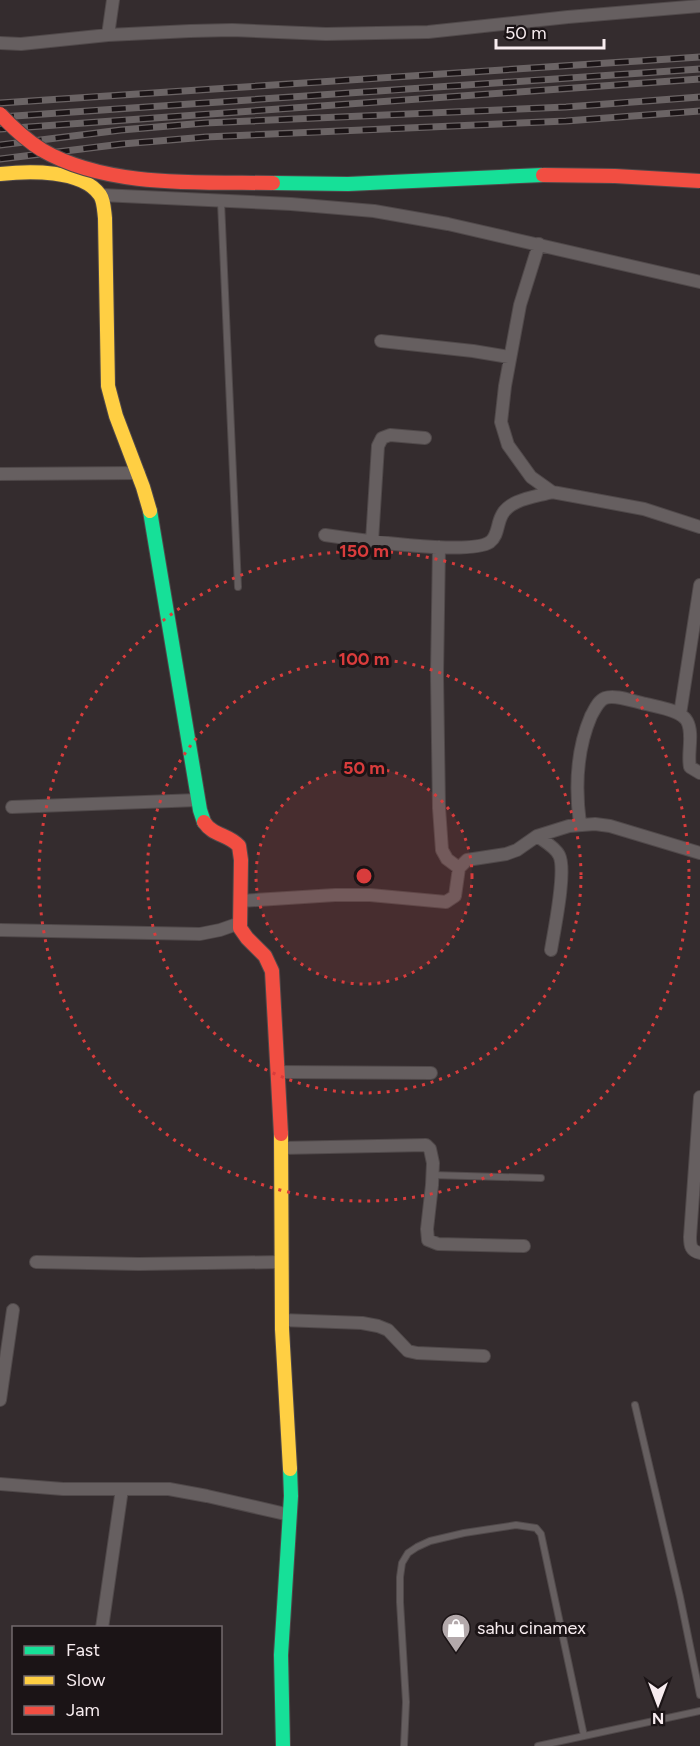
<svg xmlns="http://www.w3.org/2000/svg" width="700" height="1746" font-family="Figtree,sans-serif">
	<rect width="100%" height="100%" fill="#342c2e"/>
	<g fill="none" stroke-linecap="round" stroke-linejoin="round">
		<g stroke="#50494a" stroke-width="8">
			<path id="lane" d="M221,202L238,587
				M432,1175L541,1178
				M635,1405L680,1597L700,1695
				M404,1746L406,1702L400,1602V1577L402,1563L408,1553L417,1547L430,1541L464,1533L516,1525L536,1528L541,1534L584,1736
				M538,1746L700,1711"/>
		</g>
		<g stroke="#50494a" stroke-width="14">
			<path id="street" d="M108,35L113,0
				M0,43L21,44L108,35L190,31L232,30L326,34L428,32L568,17L700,6
				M101,195L291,204L374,211L448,224L700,282
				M539,244L520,305L505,386L501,422L508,445L531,477L552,492L644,509L700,527
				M381,341L473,351L509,357
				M0,474L139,473
				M325,535C352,539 470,556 490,542C498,536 497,525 501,517C508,499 536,497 552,492
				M372,541L378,446L382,438L390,435L425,438
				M439,547L437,675L439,808L442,850L447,859L459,868
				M680,714L700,585
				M12,807L198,800
				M580,824C575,787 576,751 591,716C595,709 598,701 605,698C616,694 634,702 646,704C658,707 681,710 687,721C694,734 687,753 690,767L700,773
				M537,836C544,841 555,847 559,855C567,870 554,931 551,950
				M240,901L335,895H370L446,902L455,896L459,868L467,860L506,854L517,850L537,836L569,826L595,824L610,826L700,853
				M0,930L200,934L220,930L240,923
				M279,1072L431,1073
				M700,1097L690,1237C690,1246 691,1251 700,1253
				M281,1148L426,1145L430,1149L433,1163L432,1185L427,1229L428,1240L438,1244L524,1246
				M36,1262L139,1264L282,1262
				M282,1320L362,1323L378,1326L388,1330L408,1351L417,1353L484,1356
				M0,1400L13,1310
				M0,1484L63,1489H169L207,1496L290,1515
				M102,1628L122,1489"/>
		</g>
		<g stroke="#50494a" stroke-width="16">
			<path id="fast" d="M150,511L200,810L204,822
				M283,1746L281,1655L291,1496L290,1469"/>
		</g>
		<g stroke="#50494a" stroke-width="16">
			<path id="slow" d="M0,174C28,171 82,169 100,195C104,201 104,210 105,218L108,386L116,416L143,487L150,511
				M281,1134L282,1329L290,1469"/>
		</g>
		<g stroke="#50494a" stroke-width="16">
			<path id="jam" d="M204,822C213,836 228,834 239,846L241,860L240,928L247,938L265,956L272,971L281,1134"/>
		</g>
		<use href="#lane" stroke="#665f60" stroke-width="6"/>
		<use href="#street" stroke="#665f60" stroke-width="12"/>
		<use href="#fast" stroke="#16e098" stroke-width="14"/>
		<use href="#slow" stroke="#ffcf43" stroke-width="14"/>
		<use href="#jam" stroke="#f24e42" stroke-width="14"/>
		<g stroke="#6b6465" stroke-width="7">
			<path id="rail" d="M0,103L700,57
				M0,117L700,69
				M0,129L700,79
				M0,145L121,130L205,123L566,107L700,97
				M0,159L122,144L206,137L566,121L700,111"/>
		</g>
		<use href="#rail" stroke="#1b1416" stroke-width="4.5" stroke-dasharray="14" stroke-linecap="butt"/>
		<g stroke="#50494a" stroke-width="16" stroke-linecap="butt">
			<path id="fast-bridge" d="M273,183L348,184L543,175"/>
		</g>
		<g stroke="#50494a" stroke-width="16" stroke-linecap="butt">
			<path id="jam-bridge" d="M0,114C13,128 26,140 42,150C107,188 200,182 273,183
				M543,175L615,176L700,181"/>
		</g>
		<use href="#fast-bridge" stroke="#16e098" stroke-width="14"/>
		<use href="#jam-bridge" stroke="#f24e42" stroke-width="14"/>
	</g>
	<circle cx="364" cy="876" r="108" fill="#d93c3c" fill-opacity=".12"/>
	<g fill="none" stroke="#d93c3c" stroke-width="3" stroke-dasharray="3 6">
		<circle cx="364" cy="876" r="108"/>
		<circle cx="364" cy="876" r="217"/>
		<circle cx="364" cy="876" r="325"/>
	</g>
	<defs>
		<g id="shop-pin" transform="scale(1.5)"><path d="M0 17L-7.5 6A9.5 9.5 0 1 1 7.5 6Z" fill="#b3a9ab" stroke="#1b1416"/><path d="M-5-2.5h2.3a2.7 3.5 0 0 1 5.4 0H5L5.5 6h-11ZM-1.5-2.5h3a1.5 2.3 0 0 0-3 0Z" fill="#fff"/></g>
	</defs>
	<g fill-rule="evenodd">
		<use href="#shop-pin" x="456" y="1628"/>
	</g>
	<g text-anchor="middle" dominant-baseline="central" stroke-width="6" stroke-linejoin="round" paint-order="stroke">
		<g font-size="18" fill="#f7ecef" stroke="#1b1416" text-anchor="start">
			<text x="477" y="1628">sahu cinamex</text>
		</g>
	</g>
	<circle cx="364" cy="876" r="9" fill="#d93c3c" stroke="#1b1416" stroke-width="3"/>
	<g font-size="18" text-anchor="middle" font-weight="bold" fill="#d93c3c" stroke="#1b1416" stroke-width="6" stroke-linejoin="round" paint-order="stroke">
		<text x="364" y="557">150 m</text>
		<text x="364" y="665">100 m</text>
		<text x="364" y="774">50 m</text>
	</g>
	<rect x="12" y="1626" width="210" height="108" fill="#1b1416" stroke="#736a6d" stroke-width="1.5"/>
	<rect x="24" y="1646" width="30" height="9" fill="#16e098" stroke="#736a6d" stroke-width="1.5"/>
	<text x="66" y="1656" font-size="18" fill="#f7ecef">Fast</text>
	<rect x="24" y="1676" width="30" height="9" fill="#ffcf43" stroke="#736a6d" stroke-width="1.5"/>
	<text x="66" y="1686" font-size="18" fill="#f7ecef">Slow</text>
	<rect x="24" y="1706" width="30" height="9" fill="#f24e42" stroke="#736a6d" stroke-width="1.5"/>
	<text x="66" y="1716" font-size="18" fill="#f7ecef">Jam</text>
	<g transform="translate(658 1704) rotate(180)" stroke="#1b1416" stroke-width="4.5" paint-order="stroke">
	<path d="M0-4.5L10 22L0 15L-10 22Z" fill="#f7ecef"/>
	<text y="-9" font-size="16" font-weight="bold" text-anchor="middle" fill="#f7ecef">N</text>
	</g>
	<path d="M496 39v9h108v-9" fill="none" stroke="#f7ecef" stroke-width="3"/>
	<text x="505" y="39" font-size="18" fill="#f7ecef" stroke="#1b1416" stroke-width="4.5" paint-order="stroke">50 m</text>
</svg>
